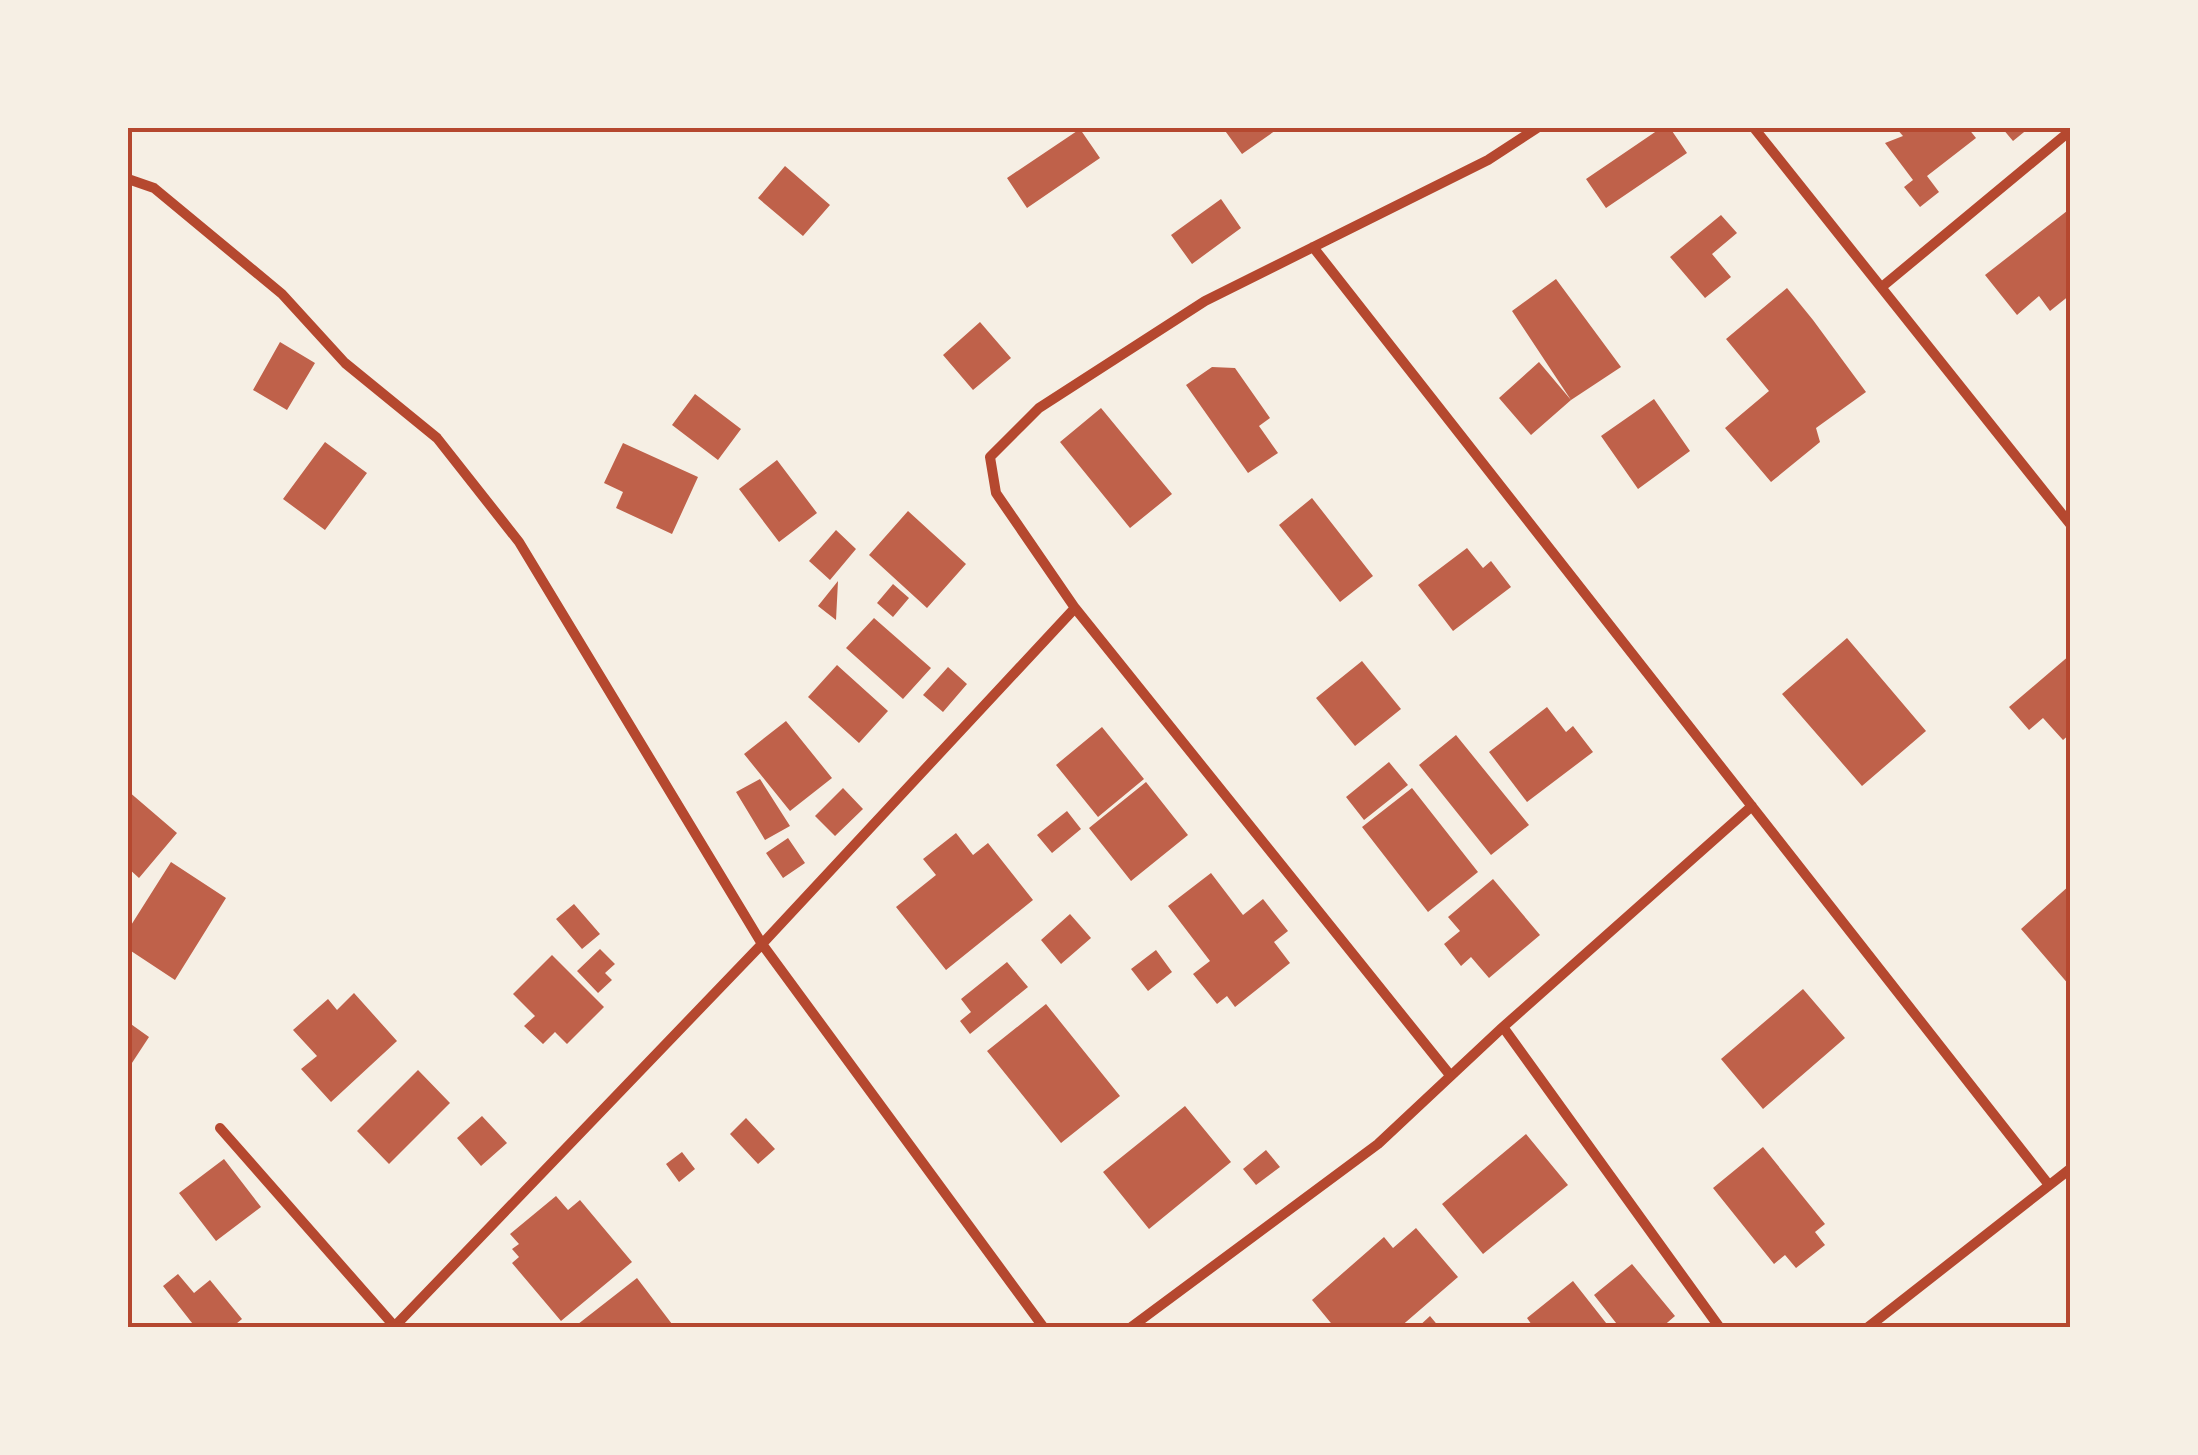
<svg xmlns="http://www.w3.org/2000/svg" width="2198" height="1455" font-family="Barlow,sans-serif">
	<rect width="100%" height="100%" fill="#f6efe4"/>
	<path fill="#bf614a" d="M1223,128H1279L1242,154Z
		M1661,128H1670L1687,153L1606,208L1586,179Z
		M1896,128H1968L1976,138L1927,176L1939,192L1920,207L1904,187L1913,180L1885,143L1903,136Z
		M2002,128H2029L2013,141Z
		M1080,129L1100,158L1027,208L1007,178Z
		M785,166L830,205L803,236L758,198Z
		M1221,199L1241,228L1192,264L1171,235Z
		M2067,211L2070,216V295L2050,311L2039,296L2017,315L1985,275Z
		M1721,215L1737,233L1712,254L1731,277L1705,298L1670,257Z
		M1556,279L1621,367L1571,400L1512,311Z
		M1787,288L1813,320L1866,392L1816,428L1820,442L1771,482L1725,428L1769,391L1726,339Z
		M980,322L1011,358L973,390L943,355Z
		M280,342L315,363L287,410L253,390Z
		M1539,362L1571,400L1531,435L1499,398Z
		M1212,367L1235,368L1270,418L1259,426L1278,453L1248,473L1186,385Z
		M695,394L741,429L718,460L672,425Z
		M1654,399L1690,451L1638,489L1601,436Z
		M1101,408L1172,494L1130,528L1060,442Z
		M325,442L367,473L325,530L283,499Z
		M623,443L698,477L672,534L616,508L623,492L604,483Z
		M777,460L817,513L779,542L739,489Z
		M1312,498L1373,576L1340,602L1279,525Z
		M908,511L966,564L927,608L869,555Z
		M836,530L856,549L830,580L809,561Z
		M1467,548L1483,568L1491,561L1511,587L1453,631L1418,585Z
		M838,581L836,620L818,606Z
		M893,584L909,598L893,617L877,603Z
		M874,618L931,668L903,699L846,648Z
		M1847,638L1926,731L1862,786L1782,694Z
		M2070,655V734L2063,740L2043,718L2029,730L2009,707Z
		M1362,661L1401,709L1355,746L1316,698Z
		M837,665L888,711L859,743L808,697Z
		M948,667L967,684L943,712L923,695Z
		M1547,707L1566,732L1573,726L1593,752L1527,802L1489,752Z
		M786,721L832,778L790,811L744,754Z
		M1102,727L1144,779L1098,817L1056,765Z
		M1456,735L1529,825L1491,855L1419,765Z
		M1389,762L1408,785L1364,820L1346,797Z
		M760,779L790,826L765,840L736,792Z
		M1146,782L1188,835L1131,881L1089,828Z
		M843,788L863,809L835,836L815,816Z
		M1412,788L1478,872L1428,912L1362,827Z
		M128,791L177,833L139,878L128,868Z
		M1067,811L1081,829L1052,853L1037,835Z
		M956,833L973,855L988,843L1033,900L946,970L896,907L936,875L923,859Z
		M788,838L805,863L783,878L766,853Z
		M171,862L226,898L175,980L128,949V930Z
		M1211,873L1243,915L1263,899L1288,931L1274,942L1290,963L1235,1007L1227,996L1217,1004L1193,974L1210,961L1168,906Z
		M1493,879L1540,935L1489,978L1471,957L1461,966L1444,944L1460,931L1448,917Z
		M2070,885V986L2021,929Z
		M574,904L600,934L582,949L556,919Z
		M1070,914L1091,938L1061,964L1041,940Z
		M600,949L615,964L605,973L612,980L598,993L577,971Z
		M1156,950L1172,972L1148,991L1131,969Z
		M552,955L604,1007L567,1044L555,1032L543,1044L524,1026L535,1016L513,994Z
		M1007,962L1028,987L970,1034L960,1021L971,1012L961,999Z
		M1803,989L1845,1038L1763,1109L1721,1059Z
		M354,993L397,1041L331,1102L301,1069L317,1056L293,1030L328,999L337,1010Z
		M1046,1004L1120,1096L1061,1143L987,1051Z
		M128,1022L149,1037L128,1069Z
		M418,1070L450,1103L389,1164L357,1131Z
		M1185,1106L1231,1162L1149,1229L1103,1172Z
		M482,1116L507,1143L481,1166L457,1138Z
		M746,1118L775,1149L758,1164L730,1134Z
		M1526,1134L1568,1185L1483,1254L1442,1204Z
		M1763,1147L1825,1224L1815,1232L1825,1245L1796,1268L1785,1255L1774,1264L1713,1188Z
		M1266,1150L1280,1167L1256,1185L1243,1169Z
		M682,1152L695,1169L679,1182L666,1164Z
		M224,1159L261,1207L216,1241L179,1193Z
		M556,1196L568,1210L580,1200L632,1262L561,1321L512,1263L519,1257L512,1249L519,1244L510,1234Z
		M1416,1228L1458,1277L1399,1328H1335L1312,1300L1384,1237L1393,1248Z
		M1632,1264L1675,1316L1661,1328H1620L1594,1295Z
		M178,1274L194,1293L210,1280L242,1319L231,1328H196L163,1286Z
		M637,1278L675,1328H573Z
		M1573,1281L1610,1328H1534L1527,1318Z
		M1430,1316L1440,1328H1417Z"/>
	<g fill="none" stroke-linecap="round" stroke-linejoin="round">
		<path stroke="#b5482f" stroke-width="10" d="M1754,128L2070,524
			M128,179L154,188L282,294L345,363L437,438L519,542L762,944L1044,1328
			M1313,247L2049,1185
			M1883,286L2070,131
			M1503,1027L1720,1328
			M1450,1075L1075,608L996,493L990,457L1039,408L1205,301L1488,160L1537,128
			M220,1128L396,1328
			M395,1326L762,944L1075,608
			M1130,1328L1378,1144L1503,1027L1752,806
			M1867,1328L2070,1169"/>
	</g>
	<rect width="2198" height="1455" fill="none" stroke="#f6efe4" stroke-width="260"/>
	<rect x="130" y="130" width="1938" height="1195" fill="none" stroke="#b5482f" stroke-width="4"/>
</svg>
